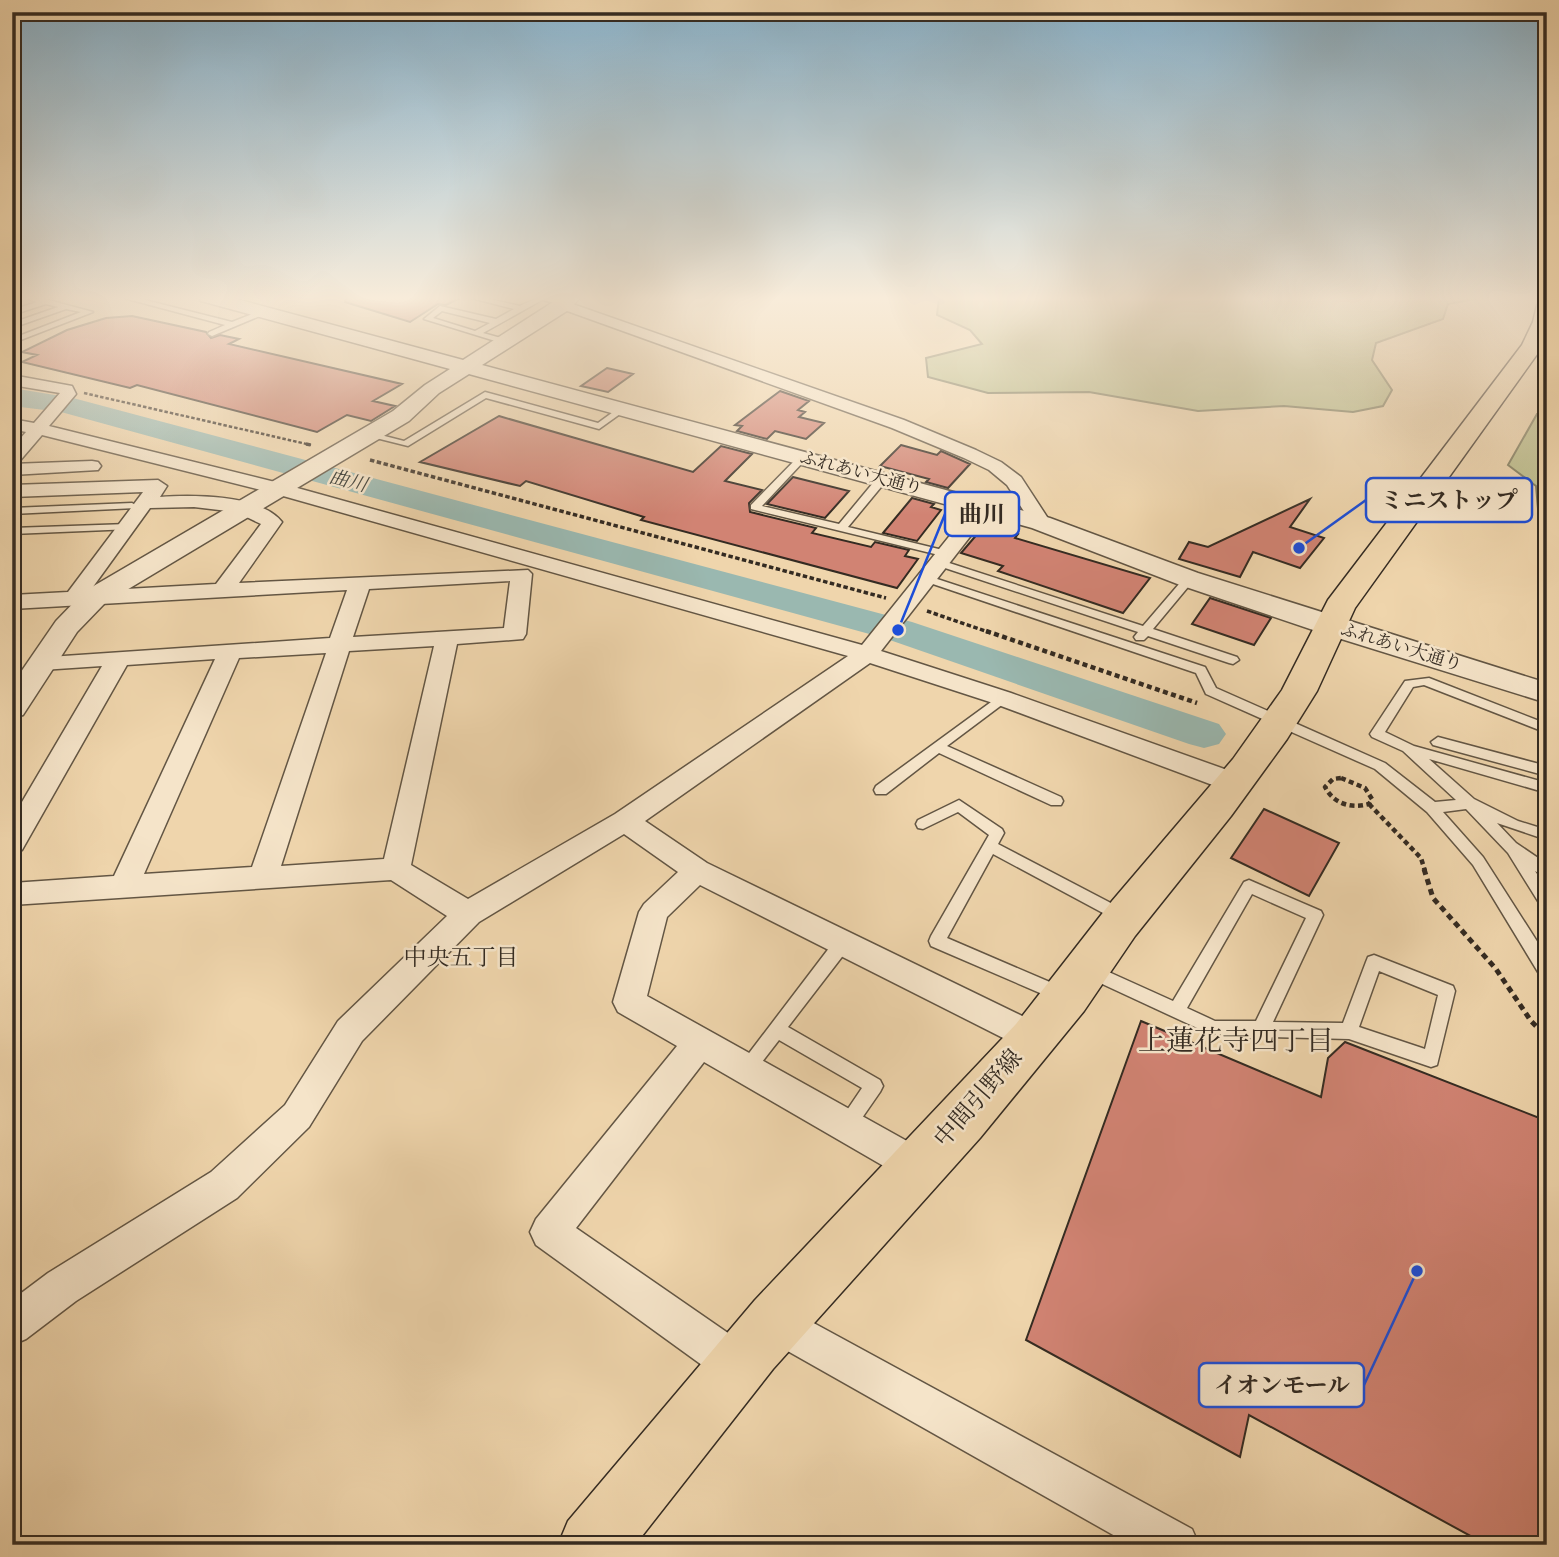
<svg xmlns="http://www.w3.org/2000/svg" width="1559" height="1557" font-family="'IM FELL English','Noto Serif JP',serif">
	<rect width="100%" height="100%" fill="#efd5ac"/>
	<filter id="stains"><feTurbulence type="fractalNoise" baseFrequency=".00286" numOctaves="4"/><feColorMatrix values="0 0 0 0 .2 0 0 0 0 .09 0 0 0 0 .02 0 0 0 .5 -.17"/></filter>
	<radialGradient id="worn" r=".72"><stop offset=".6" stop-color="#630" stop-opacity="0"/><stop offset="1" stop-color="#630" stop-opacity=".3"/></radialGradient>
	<path fill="#b9bd89" stroke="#767456" stroke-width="2" d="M939,297H1485L1448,304L1443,319L1376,343L1372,360L1392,390L1383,406L1353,412L1284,406L1198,411L1089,392L988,393L928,377L926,358L982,344L970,330L937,315Z
		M1547,413V519L1539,520L1536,486L1508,465L1537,414Z"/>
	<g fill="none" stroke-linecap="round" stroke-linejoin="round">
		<path fill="#9ab8b0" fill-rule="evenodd" d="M12,388L73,398L912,622L1219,724L1226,734L1219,744L1204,748L1189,744L884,638L61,412L12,406Z"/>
	</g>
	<path fill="#d18373" stroke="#342b22" stroke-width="2" d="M346,297H462L446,305L438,304L410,322L345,302Z
		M132,316L206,332L211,338L220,335L239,339L229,344L402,384L373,401L395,406L371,421L347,415L317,432L137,385L130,388L22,362L37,355L22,352L67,330L106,318Z
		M607,368L633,374L608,392L581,386Z
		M780,391L809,401L798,410L805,412L799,417L824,423L806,439L775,431L767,439L737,431L742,426L735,425Z
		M499,416L693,472L721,446L752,454L725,481L762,490L749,503L750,512L816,528L812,533L871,547L875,542L909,550L905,556L918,559L897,588L641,520L644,517L526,481L520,486L420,462Z
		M901,445L937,455L941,451L970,464L948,488L926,482L929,479L880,466Z
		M793,477L849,491L825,518L767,504Z
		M912,498L934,504L931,507L941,510L917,541L883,533Z
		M1310,499L1290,527L1324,538L1300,568L1253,552L1240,577L1179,559L1189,542L1208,547Z
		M985,525L1018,534L1015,538L1150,578L1123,613L998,571L1003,566L961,553Z
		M1210,598L1271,618L1254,645L1192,624Z
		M1264,809L1339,843L1309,896L1231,858Z
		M1141,1021L1321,1097L1328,1058L1345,1042L1547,1121V1545H1487L1249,1415L1240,1457L1026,1340Z"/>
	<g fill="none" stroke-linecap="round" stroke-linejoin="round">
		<g stroke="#635644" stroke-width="3">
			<path id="service" d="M12,297H16L12,300Z
				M23,297H37L93,312L18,341L12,338V332L19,336L81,312L66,309L12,328V323L58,307L46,304L12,315V310L37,302Z
				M120,297H133L232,322L260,311L267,313L212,336L208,334L209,332L225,325Z
				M467,297H481L520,306C538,297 550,294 569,303L565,305L542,300L483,333L508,340V344H505L424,319L440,306L496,319L514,309ZM442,311L490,323L475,331L433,318Z
				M485,392L598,423L620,407L627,409L599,429L486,398L408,446L364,435L369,432L404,441Z
				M802,455L807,458L805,460L762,506L839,524L878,477H886V481L848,527L951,552L952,554L947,557L751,509V505L799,456Z
				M132,503L137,506L136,508L12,514V508Z
				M128,524L133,527L132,529L12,534V528Z
				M940,560L1143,626L1185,577H1193V581L1153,629L1237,657L1239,660L1233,664L1229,663L1148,636L1144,640H1136L1134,637L1138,632L936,565V561Z
				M928,576L1205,667L1216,688L1385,763L1435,802L1456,800L1403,751L1372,737L1370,734L1405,681L1429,678L1547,724V733L1424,685L1413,687L1385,732L1414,746L1547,783V793L1429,759L1474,799L1518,821L1547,830V840L1497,823L1516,843L1547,864V878L1535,871L1547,889V908L1541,906L1508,853L1466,809L1443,812L1483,857L1547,957V979L1541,977L1473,865L1427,812L1375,769L1206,694L1196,673L924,581V577Z
				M1002,694L1007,695L1008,698L1007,701L947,746L1061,797L1063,801L1061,805H1051L939,753L886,794H876L874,790L876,786Z
				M1438,737L1547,766V776L1433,745L1431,742Z
				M959,800L1002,829L1004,833L998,844L1128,912L1130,916L1128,920L1122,922L1116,920L993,854L947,938L1066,989L1068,994L1066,999L1060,1001L1054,999L931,946L929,941L931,936L989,835L958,812L923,829L918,828L916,824L918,820Z
				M1249,880L1321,911L1323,915L1273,1022L1343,1023L1366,962L1368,957L1374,955L1453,986L1455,991L1437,1065L1431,1067L1349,1039L1265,1037L1260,1039L1208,1033L1085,976L1083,971L1085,966L1091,964L1173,1001L1244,882ZM1252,894L1306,918L1256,1021H1215L1187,1008ZM1379,971L1438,995L1425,1049L1359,1027Z
				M842,937L848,939L850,944L848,949L788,1027L880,1080L883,1086L880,1092L853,1131L846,1134L839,1131L837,1125L862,1088L779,1040L752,1075L746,1077L740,1075L737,1069L836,939Z"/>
		</g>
		<g stroke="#635644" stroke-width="3">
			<path id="minor" d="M564,301L904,420L976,450L1001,462L1021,477L1051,523L1048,527H1034L1007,485L989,470L964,458L892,428L559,308L557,305Z
				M12,375L72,386L76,394L49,426L283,484L862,645L976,503H990L993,507L990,511L881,651L1011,693L1244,776L1248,783L1244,790L1235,792L1226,790L993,703L870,663L645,821L707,863L1045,1027L1049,1037L1045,1047L1033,1051L1021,1047L700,885L667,917L647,996L932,1155L937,1167L932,1179L919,1184L906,1179L704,1062L576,1228L754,1351L760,1366L754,1381L739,1387L724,1381L536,1245L530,1232L536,1219L677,1046L618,1012L613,1002L639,912L644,904L678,872L624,834L479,922L362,1041L309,1127L237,1198L76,1301L26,1339L12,1345V1300L48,1273L211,1172L285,1105L338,1021L447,916L391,880L12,905V883L114,876L215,659L127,665L22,850L12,853V819L102,666L42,670L34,668L30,663L34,658L330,638L347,590L12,609V595L68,592L143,492L12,497V485L158,480L167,486L160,497C192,495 260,494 282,522L239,583L528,570L532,574L526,634L523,639L457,644L411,865L468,899L615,814L848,656L269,492L42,435L18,463L12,464V448L26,432L12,429V419L34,423L60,393L12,385ZM194,507L236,512L261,524L216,584L90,591L150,508ZM510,581L504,628L353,637L369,589ZM434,646L384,859L281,866L349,651ZM326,653L252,867L144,874L239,658Z
				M92,461L98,462L101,466L98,470L12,475V464Z
				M775,1302L1192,1529L1199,1545H1131L761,1336L755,1322L761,1308Z"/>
		</g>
		<g stroke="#635644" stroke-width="3">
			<path id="tertiary" d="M198,297H229L463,360L561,297H580L570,309L482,365L1050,518L1198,573L1547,683V703L1322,633L1180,585L1032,528L469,374L439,393L409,421L105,603L77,632L23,715L12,718V685L56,621L85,591L393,411L425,385L450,369L201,301Z"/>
		</g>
		<g stroke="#342b22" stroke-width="3">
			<path id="primary" d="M1547,299V338L1543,346L1355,608L1317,691L1287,739L1231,816L1135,936L1084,1011L980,1138L773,1369L635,1545H558L568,1521L755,1300L1016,1024L1112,901L1233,759L1282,690L1328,600L1522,345L1533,322L1537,305Z"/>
		</g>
		<path stroke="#342b22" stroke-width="2.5" stroke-dasharray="3.5 2" stroke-linecap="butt" d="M84,393L311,445"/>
		<path stroke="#342b22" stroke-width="3.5" stroke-dasharray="4.5 2.5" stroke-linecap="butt" d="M306,444L311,445
			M370,460L886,598
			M927,611L991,633"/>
		<path stroke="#342b22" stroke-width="4.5" stroke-dasharray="5 3.5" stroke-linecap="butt" d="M986,631L1197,703
			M1341,778L1365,788L1372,799L1369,804C1351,809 1334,804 1325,787L1333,779Z
			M1369,804L1421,858L1425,871"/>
		<path stroke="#342b22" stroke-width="5" stroke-dasharray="6 4.5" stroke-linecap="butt" d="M1424,869L1433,898L1496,969L1531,1021L1547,1037"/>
		<use href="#service" fill="#f5e4c9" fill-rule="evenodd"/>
		<use href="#minor" fill="#f5e4c9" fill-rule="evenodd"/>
		<use href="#tertiary" fill="#f5e4c9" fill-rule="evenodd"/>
		<use href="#primary" fill="#efd5ac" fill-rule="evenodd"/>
	</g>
	<linearGradient id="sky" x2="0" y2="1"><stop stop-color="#89b6d2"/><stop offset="0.58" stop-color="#f8ecda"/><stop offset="1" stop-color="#f8ecda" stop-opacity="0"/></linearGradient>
	<rect width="1559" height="515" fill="url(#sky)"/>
	<g text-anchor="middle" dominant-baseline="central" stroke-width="5" stroke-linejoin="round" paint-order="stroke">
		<g font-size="18" fill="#342b22" stroke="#f5e4c9">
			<text transform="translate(861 474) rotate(15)">ふれあい大通り</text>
			<text transform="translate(1401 648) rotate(17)">ふれあい大通り</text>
		</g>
		<g font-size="19" font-style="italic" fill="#4e4e46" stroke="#f5e4c9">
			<text transform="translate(348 482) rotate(15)">曲川</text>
		</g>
		<g font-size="23" fill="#342b22" stroke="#f5e4c9">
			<text x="461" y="958">中央五丁目</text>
		</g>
		<g font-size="24" fill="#342b22" stroke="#f5e4c9">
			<text transform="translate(979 1099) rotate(-49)">中間引野線</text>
		</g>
		<g font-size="28" fill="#342b22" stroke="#f5e4c9">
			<text x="1236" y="1042">上蓮花寺四丁目</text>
		</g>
	</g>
	<path fill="none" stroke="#1d4ed8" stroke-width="2.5" d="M1299 548L1366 500M898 630L945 514M1417 1271L1364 1385"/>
	<g fill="#1d4ed8" stroke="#f5e4c9" stroke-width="2.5">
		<circle cx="1299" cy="548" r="7"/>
		<circle cx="898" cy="630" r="7"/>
		<circle cx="1417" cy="1271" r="7"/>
	</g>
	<g fill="#f5e4c9" stroke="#1d4ed8" stroke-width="2.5">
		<rect x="1366" y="478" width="166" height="44" rx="7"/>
		<rect x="945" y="492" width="74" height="44" rx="7"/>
		<rect x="1199" y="1363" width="165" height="44" rx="7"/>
	</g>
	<g font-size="23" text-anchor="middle" font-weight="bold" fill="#342b22">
		<text x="1449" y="508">ミニストップ</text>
		<text x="982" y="522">曲川</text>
		<text x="1282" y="1393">イオンモール</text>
	</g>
	<rect width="1559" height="1557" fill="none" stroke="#efd5ac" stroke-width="42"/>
	<rect x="14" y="14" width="1531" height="1529" fill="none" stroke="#342b22" stroke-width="3.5"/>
	<rect x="21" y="21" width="1517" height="1515" fill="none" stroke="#342b22" stroke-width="2"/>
	<rect width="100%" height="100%" filter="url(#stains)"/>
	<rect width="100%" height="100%" fill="url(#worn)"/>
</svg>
